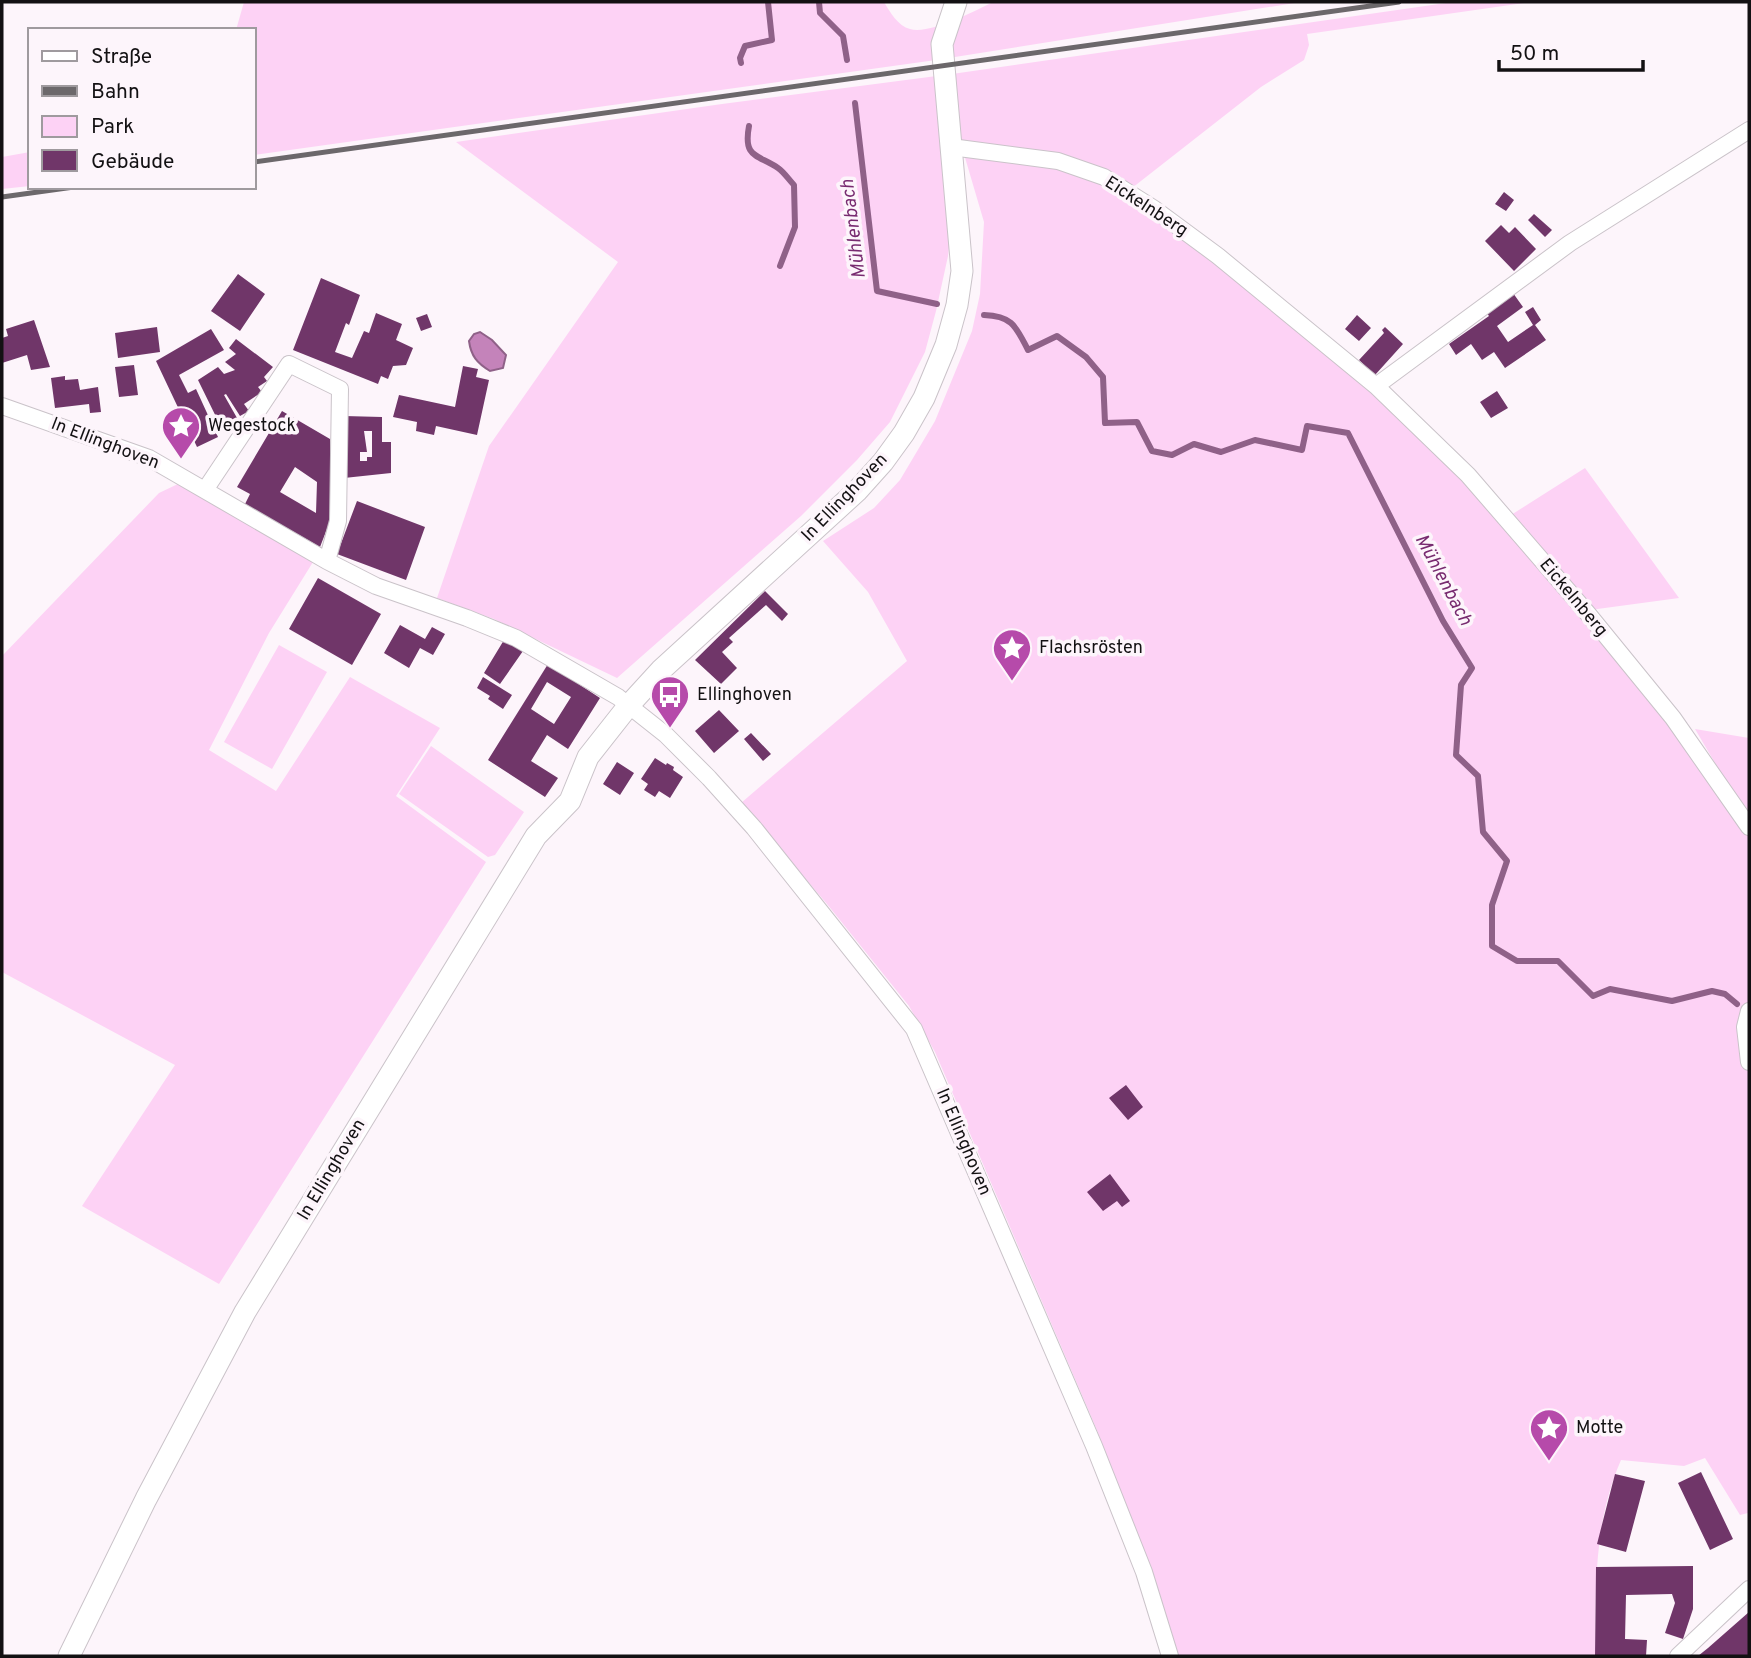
<svg xmlns="http://www.w3.org/2000/svg" width="1751" height="1658" font-family="Overpass,sans-serif">
	<rect width="100%" height="100%" fill="#fdf5fb"/>
	<path fill="#fdd2f5" d="M244,2H884C890,12 898,26 910,29C929,35 975,11 993,2H1301L936,60L254,155V30H236Z
		M1453,2H1532L1307,34L1309,45L1304,60L1261,87L1132,188L1342,362L1456,475L1524,548L1614,653L1749,825V1509L1748,1513L1740,1515L1705,1458L1684,1466L1621,1460C1593,1525 1596,1588 1595,1656H1179L1142,1547L1096,1428L935,1052L909,1006L827,904L741,803L907,661L868,592L823,541L874,508L900,480L935,421L972,331L980,294L984,222L961,144L948,256L936,311L925,352L890,422L857,460L801,516L617,678L494,619L437,598L489,446L618,262L456,142L722,104L952,74Z
		M30,152V186L2,189V157Z
		M1585,468L1679,598L1590,610L1511,515Z
		M180,483L313,562L269,633L209,750L276,791L350,677L440,728L396,796L486,862L219,1284L82,1206L175,1065L2,972V656L159,493Z
		M279,645L327,672L272,769L224,742Z
		M1695,729L1749,738V811L1728,785Z
		M431,746L524,812L495,855L488,857L399,794Z"/>
	<path fill="#c483ba" stroke="#8f6188" stroke-width="2" d="M480,332L492,340L506,355L503,368L490,371C477,363 471,356 469,341L474,334Z"/>
	<g fill="none" stroke-linecap="round" stroke-linejoin="round">
		<path stroke="#8f6188" stroke-width="6" d="M819,2L820,13L843,36L847,60
			M741,63L740,58L745,46L772,40L768,2
			M855,103L877,291L937,304
			M749,126C743,158 757,154 778,168C784,172 789,180 794,185L795,227L780,266
			M984,315C1013,316 1016,327 1028,350L1057,336L1086,357L1103,377L1105,423L1137,422L1152,451L1172,455L1194,444L1221,452L1255,440L1302,450L1307,426L1348,433L1443,621L1472,668L1461,685L1456,755L1478,776L1483,832L1507,861L1492,905V946L1517,961H1558L1593,996L1610,989L1672,1001L1712,991L1725,994L1737,1004"/>
	</g>
	<path fill="#703669" fill-rule="evenodd" d="M1504,192L1514,200L1506,211L1495,204Z
		M1534,214L1552,230L1545,237L1528,220Z
		M1501,225L1509,233L1515,227L1536,249L1514,271L1485,241Z
		M238,274L265,294L240,331L211,311Z
		M321,278L360,295L349,325L346,323L335,352L352,358L364,331L369,333L376,313L402,324L396,340L413,348L406,365L393,366L388,379L381,376L378,384L293,350Z
		M1513,293L1523,307L1497,326L1508,342L1533,325L1525,312L1533,307L1541,320L1535,325L1546,340L1505,368L1494,352L1482,360L1471,344L1456,355L1449,344L1489,316L1486,312Z
		M427,314L432,327L421,331L416,318Z
		M1357,315L1371,328L1359,341L1345,329Z
		M34,320L50,367L31,370L27,355L2,363V338L8,336L6,329Z
		M157,327L160,352L118,358L115,333Z
		M1385,327L1403,344L1375,375L1359,360L1384,333L1382,330Z
		M211,329L224,350L179,375L188,393L196,389L218,437L197,447L188,428L179,433L174,422L183,418L156,361Z
		M236,339L273,367L264,377L267,381L258,387L262,392L244,404L249,411L240,416L226,394L224,395L241,425L224,433L198,380L218,367L224,374L235,370L225,362L236,354L229,348Z
		M134,365L138,395L119,397L115,367Z
		M463,366L478,369L476,377L489,380L477,435L436,426L434,435L416,431L417,422L393,417L399,395L455,407Z
		M65,376V380L78,379L80,390L98,387L101,412L90,413L89,404L55,408L51,378Z
		M1497,391L1508,408L1491,418L1480,402Z
		M282,411L330,439L332,516L320,547L245,504L250,494L237,487ZM295,467L317,482L316,513L280,492Z
		M344,416L382,417V442H391V473L344,478ZM364,431H372V457H367V461H360V452H367Z
		M357,501L425,527L406,580L337,554Z
		M318,578L381,614L352,665L289,629Z
		M765,591L788,614L782,621L766,605L729,638L733,642L722,652L737,668L721,684L695,660Z
		M400,625L425,639L432,627L445,634L433,655L420,648L409,668L384,653Z
		M504,640L523,651L500,684L484,673Z
		M548,664L600,698L568,749L547,735L531,761L558,778L545,797L488,760ZM547,682L571,697L554,724L531,709Z
		M483,677L512,695L503,709L488,699L490,696L477,688Z
		M719,710L739,731L714,753L695,731Z
		M751,733L771,754L763,761L744,739Z
		M655,758L666,765L667,763L674,767L673,770L683,777L670,798L659,791L655,797L644,790L648,784L641,779Z
		M617,762L634,773L620,795L603,784Z
		M1126,1085L1143,1107L1128,1120L1109,1098Z
		M1110,1174L1130,1201L1122,1207L1117,1201L1103,1211L1087,1192Z
		M1701,1472L1733,1539L1710,1550L1678,1483Z
		M1615,1474L1645,1481L1626,1552L1597,1544Z
		M1693,1566V1609L1683,1639L1665,1633L1675,1603L1672,1594L1626,1595L1625,1639L1647,1640L1646,1656H1595L1596,1567Z
		M1749,1612V1656H1698L1708,1648Z"/>
	<g fill="none" stroke-linecap="round" stroke-linejoin="round">
		<g stroke="#cac3c9" stroke-width="18">
			<path id="minor" d="M951,147L1058,161L1104,177L1153,208L1218,256L1376,386L1468,475L1589,615L1673,718L1749,827
				M1376,386L1570,243L1749,130
				M2,406L149,458L327,561L376,586L467,618L516,638L618,697L666,735L709,778L754,828L914,1029L1094,1446L1144,1572L1170,1656
				M205,490L289,364L340,389L338,521L327,561
				M1749,1011L1745,1027L1749,1062
				M1678,1656L1749,1589"/>
		</g>
		<g stroke="#cac3c9" stroke-width="23">
			<path id="tertiary" d="M69,1656L146,1499L245,1312L536,836L570,801L588,757L629,705L661,670L857,491L883,462L904,433L924,398L946,345L957,305L962,271L942,44L956,2"/>
		</g>
		<use href="#minor" stroke="#fff" stroke-width="16"/>
		<use href="#tertiary" stroke="#fff" stroke-width="21"/>
		<path stroke="#6c686b" stroke-width="5" d="M254,162L1399,2
			M2,197L74,187"/>
	</g>
	<defs>
		<g id="sight-pin" transform="scale(2.0125)"><path d="M0 17L-7.5 6A9.5 9.5 0 1 1 7.5 6Z" fill="#b64aaa" stroke="#fdf5fb"/><path d="M0-6L1.8-2.2L6-1.7L2.9 1.2L3.7 5.4L0 3.3L-3.7 5.4L-2.9 1.2L-6-1.7L-1.8-2.2Z" fill="#fff"/></g>
		<g id="bus-pin" transform="scale(2.0125)"><path d="M0 17L-7.5 6A9.5 9.5 0 1 1 7.5 6Z" fill="#b64aaa" stroke="#fdf5fb"/><path d="M-5-6H5V4H4V6H2V4H-2V6H-4V4H-5ZM-3.5-4V0h7V-4ZM-3.5 1.2v1.5H-2V1.2ZM2 1.2v1.5H3.5V1.2Z" fill="#fff"/></g>
	</defs>
	<g fill-rule="evenodd">
		<use href="#sight-pin" x="181" y="426"/>
		<use href="#sight-pin" x="1012" y="648"/>
		<use href="#bus-pin" x="670" y="695"/>
		<use href="#sight-pin" x="1549" y="1428"/>
	</g>
	<g text-anchor="middle" dominant-baseline="central" stroke-width="7" stroke-linejoin="round" paint-order="stroke">
		<g font-size="18" fill="#131113" stroke="#fdf5fb">
			<text transform="translate(1146 207) rotate(33)">Eickelnberg</text>
			<text transform="translate(105 444) rotate(21)">In Ellinghoven</text>
			<text transform="translate(845 498) rotate(-46)">In Ellinghoven</text>
			<text transform="translate(1573 598) rotate(50)">Eickelnberg</text>
			<text transform="translate(963 1142) rotate(67)">In Ellinghoven</text>
			<text transform="translate(332 1170) rotate(-59)">In Ellinghoven</text>
		</g>
		<g font-size="18" fill="#131113" stroke="#fdf5fb" text-anchor="start">
			<text x="208" y="426">Wegestock</text>
			<text x="1039" y="648">Flachsrösten</text>
			<text x="697" y="695">Ellinghoven</text>
			<text x="1576" y="1428">Motte</text>
		</g>
		<g font-size="19" font-style="italic" fill="#782b70" stroke="#fdf5fb">
			<text transform="translate(854 229) rotate(-97)">Mühlenbach</text>
			<text transform="translate(1443 580) rotate(62)">Mühlenbach</text>
		</g>
	</g>
	<rect width="1751" height="1658" fill="none" stroke="#131113" stroke-width="7"/>
	<rect x="28" y="28" width="228" height="161" fill="#fdf5fb" stroke="#9f9a9e" stroke-width="2"/>
	<rect x="42" y="51" width="35" height="10" fill="#ffffff" stroke="#9f9a9e" stroke-width="2"/>
	<text x="91" y="63" font-size="21" fill="#131113">Straße</text>
	<rect x="42" y="86" width="35" height="10" fill="#6c686b" stroke="#9f9a9e" stroke-width="2"/>
	<text x="91" y="98" font-size="21" fill="#131113">Bahn</text>
	<rect x="42" y="116" width="35" height="21" fill="#fdd2f5" stroke="#9f9a9e" stroke-width="2"/>
	<text x="91" y="133" font-size="21" fill="#131113">Park</text>
	<rect x="42" y="150" width="35" height="21" fill="#703669" stroke="#9f9a9e" stroke-width="2"/>
	<text x="91" y="168" font-size="21" fill="#131113">Gebäude</text>
	<path d="M1499 60v10h144v-10" fill="none" stroke="#131113" stroke-width="3.5"/>
	<text x="1510" y="60" font-size="21" fill="#131113" stroke="#fdf5fb" stroke-width="5" paint-order="stroke">50 m</text>
</svg>
